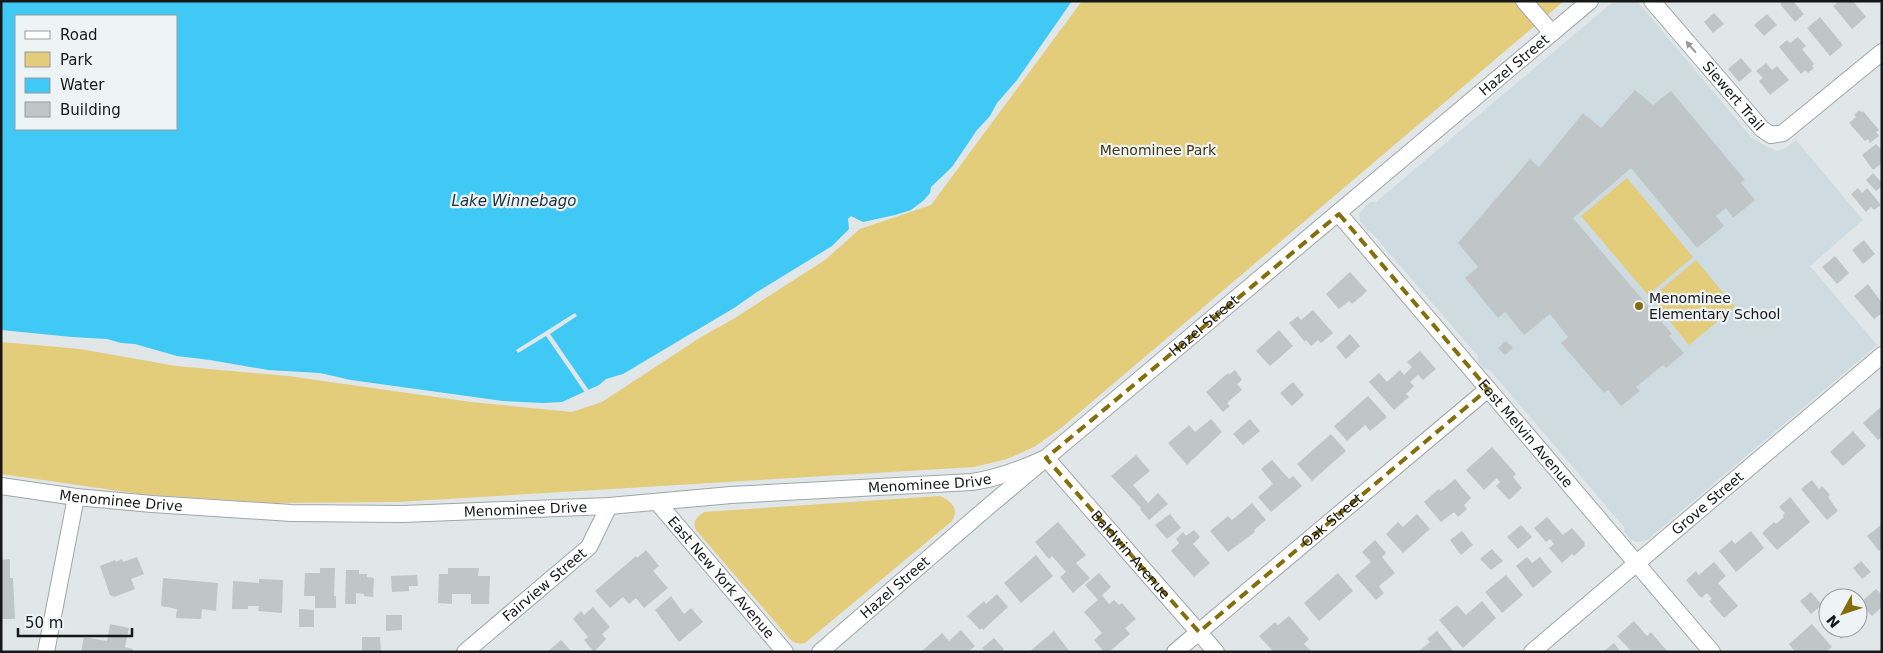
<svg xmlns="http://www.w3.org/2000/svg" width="1883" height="653" font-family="'DejaVu Sans',sans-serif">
	<rect width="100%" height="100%" fill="#e1e6e8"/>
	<path fill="#cedce1" d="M1614,1H1637L1752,138L1760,143L1777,151L1786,148L1796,140L1863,220L1810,266L1877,345L1647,540L1637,542L1631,540L1625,533L1624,527L1490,370L1483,368L1478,362V356L1371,232L1368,231L1360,221L1359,215L1362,210L1370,202H1376Z"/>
	<path fill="#e3cc7a" d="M1082,1H1564L1061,428L1034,447L1007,459L974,467L397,502L274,503L140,494L1,474V342L80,349L176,366L288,376L471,402L572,412L602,402L701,337L735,318L825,260L860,229L931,205Z
		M1627,178L1693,257L1648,295L1581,216Z
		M1696,260L1735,307L1689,345L1651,298Z
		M940,496C952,502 959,508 952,521L805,643C797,644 794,643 789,638L696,530C692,521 697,517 704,512Z"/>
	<path fill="#3fc9f4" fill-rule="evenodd" d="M1,1H1072L1017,80L997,103L990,116L977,130L952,167L931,187L930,193L924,200L911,210L895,215L863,222L851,216L848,219L849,229L832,246L757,292L734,308L623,374L606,379L599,385L562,402L543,403L503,401L351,380L320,373L268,370L210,360L177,356L135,344L121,343L107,339L72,337L1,330ZM16,16H176V129H16Z"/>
	<path fill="#e1e6e8" d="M575,313L577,316L550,334L590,392L586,394L546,336L518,353L516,350Z"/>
	<path fill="#c0c6c8" d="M1783,1H1793L1804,14L1795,22L1780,4Z
		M1839,1H1853L1866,17L1852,29L1833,6Z
		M1714,13L1724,24L1713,33L1704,22Z
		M1767,14L1777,25L1764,36L1754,25Z
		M1820,17L1843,45L1830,56L1807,28Z
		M1798,37L1806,46L1802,49L1814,64L1812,66L1814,68L1808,73L1805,70L1801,74L1779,47L1787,40L1790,43Z
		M1741,58L1752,71L1739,82L1728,69Z
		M1766,63L1772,70L1777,66L1789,80L1770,95L1759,81L1763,78L1756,71Z
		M1635,90L1653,105L1671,91L1745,180L1741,183L1755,200L1733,218L1726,208L1716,216L1724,226L1697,248L1631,168L1573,218L1672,334L1669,336L1684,353L1666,368L1663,365L1636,387L1640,391L1621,406L1608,390L1604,393L1561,343L1568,337L1550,314L1524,335L1505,312L1498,318L1465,278L1478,267L1458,243L1530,159L1539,167L1583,113L1601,128Z
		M1859,110L1861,112L1863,111L1879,130L1876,132L1879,136L1870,143L1868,139L1865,141L1849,123L1856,117L1854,115Z
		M1876,144L1882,150V163L1873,170L1862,155Z
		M1873,173L1882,183V186L1876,191L1866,180Z
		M1858,188L1862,193L1867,188L1881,205L1874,210L1871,207L1866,212L1851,194Z
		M1864,240L1875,254L1863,264L1852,250Z
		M1835,256L1849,273L1837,284L1822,267Z
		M1350,272L1367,291L1352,304L1349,301L1339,309L1326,294Z
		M1868,284L1882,303V313L1874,319L1854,296Z
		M1313,310L1333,333L1321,343L1318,340L1311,346L1306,340L1305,342L1289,323L1298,316L1301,320Z
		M1279,330L1293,346L1270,366L1256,351Z
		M1350,334L1360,346L1346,359L1336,347Z
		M1506,341L1513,348L1505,355L1498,348Z
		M1420,351L1436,369L1423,380L1418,375L1410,382L1414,386L1406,394L1409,397L1394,410L1369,382L1379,373L1387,382L1400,370L1404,375L1412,367L1407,362Z
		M1235,370L1242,380L1237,384L1242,390L1227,403L1230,406L1223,412L1206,392L1228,373L1229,375Z
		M1293,382L1304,395L1292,406L1280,393Z
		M1368,396L1387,417L1370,431L1365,425L1347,441L1334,426Z
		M1882,406V437L1878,440L1863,423Z
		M1211,419L1222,432L1187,465L1168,443L1189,425L1195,432Z
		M1250,419L1260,431L1243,445L1233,434Z
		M1853,431L1866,446L1843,466L1830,452Z
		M1331,434L1346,451L1312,481L1297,464Z
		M1492,447L1516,474L1513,477L1522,488L1509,500L1496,486L1500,482L1497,478L1484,490L1466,470Z
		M1136,455L1150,471L1133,485L1148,503L1158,493L1168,504L1149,520L1140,509L1141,508L1111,476Z
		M1272,460L1289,479L1293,476L1302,486L1271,512L1258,497L1273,484L1261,469Z
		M1455,479L1471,498L1464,505L1467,509L1458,517L1454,512L1441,522L1424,502L1439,489L1441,491Z
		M1812,480L1819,489L1822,486L1830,495L1828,497L1838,511L1827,520L1801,489Z
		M1790,497L1810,522L1777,550L1762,533L1774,522L1776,524L1784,517L1783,515L1785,513L1779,507Z
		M1252,503L1266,520L1254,530L1255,532L1228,552L1210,531L1228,516L1232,520Z
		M1170,514L1181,528L1167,539L1155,525Z
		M1417,514L1430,529L1403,553L1386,534L1398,522L1403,527Z
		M1547,517L1563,535L1572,528L1585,543L1584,544L1585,546L1574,556L1572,554L1562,563L1549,548L1554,544L1550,539L1546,542L1534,528Z
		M1058,522L1086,555L1076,563L1090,578L1073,593L1060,577L1066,572L1052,556L1049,559L1035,542Z
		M1882,524V549L1879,551L1867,536Z
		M1521,525L1532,537L1518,549L1507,537Z
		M1194,530L1200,537L1193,544L1210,563L1194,577L1171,551L1179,543L1176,539L1183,532L1186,536Z
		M1462,531L1473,545L1461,555L1450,540Z
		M1751,531L1764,548L1736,572L1719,551L1732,540L1735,544Z
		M1375,540L1386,553L1382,557L1395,573L1379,586L1384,593L1376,600L1355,576L1371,562L1362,552Z
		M1492,549L1503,561L1491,570L1480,559Z
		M646,550L659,566L653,571L668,588L644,608L636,598L629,604L623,597L610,608L595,591L636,556L637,558Z
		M1036,555L1053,576L1021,603L1004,583Z
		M137,557L144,574L131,579L135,589L114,597L110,595L100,566L115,560L116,562L122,559L123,562Z
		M1527,557L1532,563L1540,557L1552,572L1533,588L1516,566Z
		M10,559V578H13L15,619H1V560Z
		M1861,561L1871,572L1862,579L1853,568Z
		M1714,562L1726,576L1718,583L1738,606L1724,618L1709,601L1712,599L1707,593L1701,598L1686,580L1696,571L1699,575Z
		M320,568H335L334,596H336V608H315V596H304L305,573H320Z
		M448,568H479L478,576H490L489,604H471V594H452V604L438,603L439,574H448Z
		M346,570H359V574H367V577L374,578L373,597L364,596V594L356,593V604H345Z
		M1099,573L1111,587L1102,595L1109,604L1114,600L1119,605L1122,603L1136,619L1125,628L1130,634L1109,652H1104L1094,640L1102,633L1084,612L1098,600L1085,585Z
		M1338,573L1353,591L1319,621L1304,603Z
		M417,575L418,586H409V591L392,592L391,576Z
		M1506,575L1523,595L1502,613L1485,592Z
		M163,578L218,583L216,611L202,609L201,619L176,618L177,609L161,606Z
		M259,579L283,580L282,613L258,611L259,606H248V609H232L233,581L259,583Z
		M1876,589L1882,595V607L1872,616L1860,603Z
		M1811,592L1822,605L1811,614L1800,601Z
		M997,594L1008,607L983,630L982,628L980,630L967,616L984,601L986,604Z
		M671,596L684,614L691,608L703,622L679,642L655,610Z
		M1482,601L1496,618L1463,648L1439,620L1457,605L1466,615Z
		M593,607L610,627L602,634L606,639L594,652L584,640L588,637L573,619L581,611L584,615Z
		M299,609L314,610V627H299Z
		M386,615H402V630L386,631Z
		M1289,616L1309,639L1304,644L1312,652H1271L1272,650L1259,636L1275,622L1278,625Z
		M1634,621L1647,636L1651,632L1667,651H1631L1617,636Z
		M110,624L129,628L125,647L133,649V652H81L84,637L107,641Z
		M1812,624L1832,647L1826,652H1795L1789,644Z
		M1832,628H1855L1841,639Z
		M961,630L975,646L968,652H921L942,633L949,641Z
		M1054,631L1070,652H1029Z
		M1437,631L1454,652H1418L1430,642L1427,639Z
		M362,637H380L381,652H362Z
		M994,638L1004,649L1001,652H986L982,648Z
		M561,640L572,652H547Z
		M1614,643L1621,652H1603Z"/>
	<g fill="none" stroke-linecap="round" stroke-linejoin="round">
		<g stroke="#a0a5a7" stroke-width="18">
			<g id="minor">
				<path d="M1524,1L1552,33"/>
				<path id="s1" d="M1652,1L1762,129L1771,135L1783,133L1882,52"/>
				<path id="s2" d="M1339,214L1712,652"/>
				<path id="s3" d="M1,486L76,497L152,504L291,513L403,514L609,506L731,495L972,482C999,478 1022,469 1046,458L1216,652"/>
				<path id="s4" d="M657,502L785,652"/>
				<path d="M46,652L76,497"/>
				<path id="s5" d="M465,652L589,547L609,506"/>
				<path id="s6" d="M820,652L989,506L1590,1"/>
				<path id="s7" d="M1175,652L1488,389"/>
				<path id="s8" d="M1532,652L1882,355"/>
			</g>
		</g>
		<use href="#minor" stroke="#fff" stroke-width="16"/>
	</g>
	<defs><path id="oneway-solid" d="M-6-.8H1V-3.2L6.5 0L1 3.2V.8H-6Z" transform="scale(1.25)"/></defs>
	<use fill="#969797" href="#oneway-solid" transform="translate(1691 47) rotate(-131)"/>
	<path fill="none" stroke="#846d0b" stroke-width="4" stroke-dasharray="10 6" stroke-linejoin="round" d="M1339,214L1488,389L1199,632L1046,458Z"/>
	<circle fill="#846d0b" stroke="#eef3f6" stroke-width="2" cx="1639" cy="306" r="5"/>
	<g text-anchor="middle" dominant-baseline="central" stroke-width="4.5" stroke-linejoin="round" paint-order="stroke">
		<g font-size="14" fill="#161818" stroke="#eef3f6">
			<text stroke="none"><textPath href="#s6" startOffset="909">Hazel Street</textPath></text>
			<text stroke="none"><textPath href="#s1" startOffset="125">Siewert Trail</textPath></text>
			<text stroke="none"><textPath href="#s6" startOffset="504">Hazel Street</textPath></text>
			<text stroke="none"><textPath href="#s2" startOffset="288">East Melvin Avenue</textPath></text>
			<text stroke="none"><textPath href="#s3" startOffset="931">Menominee Drive</textPath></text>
			<text stroke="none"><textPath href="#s3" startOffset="121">Menominee Drive</textPath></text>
			<text stroke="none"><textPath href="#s8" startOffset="230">Grove Street</textPath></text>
			<text stroke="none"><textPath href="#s3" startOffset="526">Menominee Drive</textPath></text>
			<text stroke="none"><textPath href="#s7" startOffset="205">Oak Street</textPath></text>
			<text stroke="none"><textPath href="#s3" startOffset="1180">Baldwin Avenue</textPath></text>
			<text stroke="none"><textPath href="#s4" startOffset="99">East New York Avenue</textPath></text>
			<text stroke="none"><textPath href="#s5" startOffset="104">Fairview Street</textPath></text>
			<text stroke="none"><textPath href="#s6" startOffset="99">Hazel Street</textPath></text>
		</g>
		<g font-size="14" fill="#45390b" stroke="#eef3f6">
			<text x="1158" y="150">Menominee Park</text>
		</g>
		<g font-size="14" fill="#161818" stroke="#eef3f6" text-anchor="start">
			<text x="1649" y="298">Menominee<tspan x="1649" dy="16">Elementary School</tspan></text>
		</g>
		<g font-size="15" font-style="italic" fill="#1b3139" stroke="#eef3f6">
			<text x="514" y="201">Lake Winnebago</text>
		</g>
	</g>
	<rect width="1883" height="653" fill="none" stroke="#161818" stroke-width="5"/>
	<rect x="15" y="15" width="162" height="115" fill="#eef3f6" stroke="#989b9d"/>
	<rect x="25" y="31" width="25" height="8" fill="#ffffff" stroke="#989b9d"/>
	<text x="60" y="40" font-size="15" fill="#161818">Road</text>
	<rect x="25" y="52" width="25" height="15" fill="#e3cc7a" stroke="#989b9d"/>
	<text x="60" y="65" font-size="15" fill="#161818">Park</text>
	<rect x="25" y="78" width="25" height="15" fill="#3fc9f4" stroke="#989b9d"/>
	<text x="60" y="90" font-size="15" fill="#161818">Water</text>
	<rect x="25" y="102" width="25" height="15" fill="#c0c6c8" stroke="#989b9d"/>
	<text x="60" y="115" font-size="15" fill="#161818">Building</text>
	<g transform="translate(1843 613) rotate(230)"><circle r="24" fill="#eef3f6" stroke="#989b9d"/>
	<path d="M0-4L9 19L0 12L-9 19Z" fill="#846d0b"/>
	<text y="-8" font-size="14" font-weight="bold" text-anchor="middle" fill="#161818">N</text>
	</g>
	<path d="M18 628v8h114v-8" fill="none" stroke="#161818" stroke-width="2.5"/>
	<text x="25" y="628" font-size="15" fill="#161818" stroke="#eef3f6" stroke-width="4" paint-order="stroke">50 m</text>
</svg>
